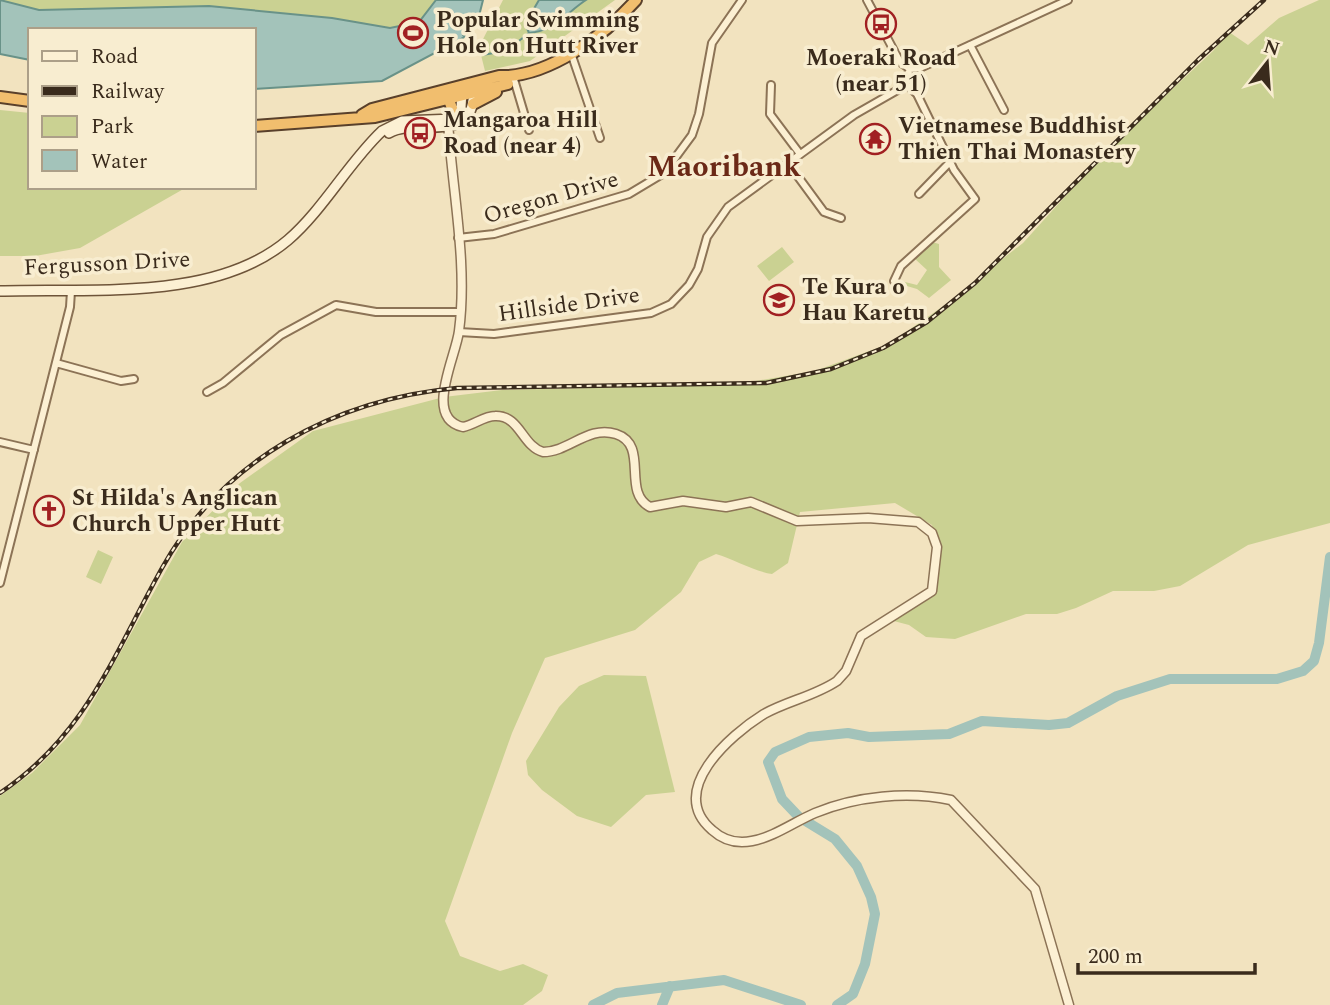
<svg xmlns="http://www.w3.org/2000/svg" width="1330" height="1005" font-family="Spectral,serif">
	<rect width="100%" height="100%" fill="#f2e3bf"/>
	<path fill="#cad192" d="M1,0H436L419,22L390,28L305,15L209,6L39,10Z
		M503,0H615L530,61L485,71L479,47Z
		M1319,0H1330V523L1248,545L1180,586L1154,591H1113L1076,608L1057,614H1026L955,639L926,637L909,625L890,620C936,588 947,583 932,525L895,503L800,512L788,563L772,574C756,572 733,559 716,554L699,562L681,592L635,630L545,658L512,733L445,921L460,956L500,971L523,964L548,975L542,991L523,1005H0V796L32,773L80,725L182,542L240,483L313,431L444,397L502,390L732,385L815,371L902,339L909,330L979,281V277L1023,243L1079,181V176L1213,51L1229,32L1248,45L1279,18Z
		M0,110L30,113V187H187L80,248L35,256H0Z
		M932,242L939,244V267L951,280L929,298L917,289L900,284L901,281L917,285L927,270L914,258Z
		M782,247L794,262L769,281L757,266Z
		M98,550L113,557L101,584L86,577Z
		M604,675L646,676L675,792L646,795L611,827L577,816L542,790L528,775L526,761L559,707L579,686Z"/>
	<path fill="#a3c3ba" stroke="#699288" stroke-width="2" d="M0,0L39,10L209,6L332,18L390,28L419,22L436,0H483L478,20L463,38L382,81L254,89V30H30V60L0,54Z
		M539,0H586C566,13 555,31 529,33L525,24Z"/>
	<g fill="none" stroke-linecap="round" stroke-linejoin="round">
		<path stroke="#699288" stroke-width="2" d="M463,35L471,38L482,55L506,51L529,33"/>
		<path stroke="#a3c3ba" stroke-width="10" d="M593,1005L617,993L724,980L801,1005
			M662,1005L670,986
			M837,1005L853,994L865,964L875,914L871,897L857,866L835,839L799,817L782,799L768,762L775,752L809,737L848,733L869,737L949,734L982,721L1049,725L1068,723L1117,696L1170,679H1277L1303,671L1314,661L1319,643L1330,557"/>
		<g stroke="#8c7356" stroke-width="10">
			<path id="minor" d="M867,0L900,62L910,69
				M970,45L1004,110
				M571,53L600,138
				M910,69L920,68L1068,0
				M513,76L529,130
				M771,85L770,114L800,154
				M788,163L824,212L841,218
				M919,194L950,162
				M458,238L494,234L629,194L664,173L692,135L699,114L712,43L742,0
				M894,281L901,266L975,199L954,170L917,94L906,84
				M459,332L494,334L651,313L671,304L689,285L698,269L707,237L728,207L854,115L903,87L910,69
				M56,363L121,381L134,379
				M207,392L223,383L281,335L336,305L376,312H461
				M0,442L34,450
				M0,583L70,307L71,291"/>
		</g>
		<g stroke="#8c7356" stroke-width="11">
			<path id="tertiary" d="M448,121C452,191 468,262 459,331C456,357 423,418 463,427C474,425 484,416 495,416C520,415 522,446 543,452C569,452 588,425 616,434C650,445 621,492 650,507L683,501L726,507L751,502L797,521L868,518L918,522L932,533L937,547L932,591L861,636L846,671L837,681C815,696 787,701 764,714C730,735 666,791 712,830C723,840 737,844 752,841C774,837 794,822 815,813C856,796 908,791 951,800L1035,889L1069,1005"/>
		</g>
		<g stroke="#6e5439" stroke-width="12">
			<path id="secondary" d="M389,133C415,117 468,144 473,100
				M0,291C90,288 215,302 288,240C323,210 349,162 382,131L402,121L454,119L461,107L462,92"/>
		</g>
		<g stroke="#59402b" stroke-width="14">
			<path id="trunk" d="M0,97L30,101
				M449,100L453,111L451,120
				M473,104L496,92
				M362,115L372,109L499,76C548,78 605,35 636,0
				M254,126L375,117L508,84"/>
		</g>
		<use href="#minor" stroke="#fcf0d3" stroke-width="6"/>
		<use href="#tertiary" stroke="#fcf0d3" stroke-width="8"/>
		<use href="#secondary" stroke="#fcf0d3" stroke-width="9"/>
		<use href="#trunk" stroke="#f1be6e" stroke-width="10"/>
		<g stroke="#3a2b1c" stroke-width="4.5">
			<path id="rail" d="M0,793C86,735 114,654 162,568C223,459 335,399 457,388L766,383L831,369L883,348L927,322L975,283L1198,60L1264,0"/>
		</g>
		<use href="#rail" stroke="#f8edd0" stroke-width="2" stroke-dasharray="5" stroke-linecap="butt"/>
	</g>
	<defs>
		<g id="bus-ring" transform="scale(1.575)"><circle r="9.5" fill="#f8edd0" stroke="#a12022" stroke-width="1.5"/><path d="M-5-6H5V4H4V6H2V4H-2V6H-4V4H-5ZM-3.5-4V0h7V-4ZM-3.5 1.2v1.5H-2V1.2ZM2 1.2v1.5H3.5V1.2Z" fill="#a12022"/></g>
		<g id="stadium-ring" transform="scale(1.575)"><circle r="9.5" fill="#f8edd0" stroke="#a12022" stroke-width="1.5"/><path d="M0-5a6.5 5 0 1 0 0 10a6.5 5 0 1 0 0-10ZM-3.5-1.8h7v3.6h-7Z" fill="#a12022"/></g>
		<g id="temple-ring" transform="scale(1.575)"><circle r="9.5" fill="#f8edd0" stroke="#a12022" stroke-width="1.5"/><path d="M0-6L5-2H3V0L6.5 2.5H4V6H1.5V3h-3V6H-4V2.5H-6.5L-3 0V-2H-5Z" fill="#a12022"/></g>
		<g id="school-ring" transform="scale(1.575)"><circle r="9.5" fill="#f8edd0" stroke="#a12022" stroke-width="1.5"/><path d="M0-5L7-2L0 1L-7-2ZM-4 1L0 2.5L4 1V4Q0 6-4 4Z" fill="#a12022"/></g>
		<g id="church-ring" transform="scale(1.575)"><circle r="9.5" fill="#f8edd0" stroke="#a12022" stroke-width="1.5"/><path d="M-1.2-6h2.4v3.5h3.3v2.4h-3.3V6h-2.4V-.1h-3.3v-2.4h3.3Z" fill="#a12022"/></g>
	</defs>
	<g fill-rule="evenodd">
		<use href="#bus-ring" x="881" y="24"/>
		<use href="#stadium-ring" x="413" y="33"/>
		<use href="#bus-ring" x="420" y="133"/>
		<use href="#temple-ring" x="875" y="139"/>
		<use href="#school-ring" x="779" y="300"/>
		<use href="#church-ring" x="49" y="511"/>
	</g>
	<g text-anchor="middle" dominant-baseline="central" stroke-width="7" stroke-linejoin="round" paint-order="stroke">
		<g font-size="23" font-weight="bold" fill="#3a2b1c" stroke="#f8edd0" text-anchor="start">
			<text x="436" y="20">Popular Swimming<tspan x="436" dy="26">Hole on Hutt River</tspan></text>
			<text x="881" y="58" text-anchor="middle">Moeraki Road<tspan x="881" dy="26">(near 51)</tspan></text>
			<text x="443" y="120">Mangaroa Hill<tspan x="443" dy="26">Road (near 4)</tspan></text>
			<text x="898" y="126">Vietnamese Buddhist<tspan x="898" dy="26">Thien Thai Monastery</tspan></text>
			<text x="802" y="287">Te Kura o<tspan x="802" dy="26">Hau Karetu</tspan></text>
			<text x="72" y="498">St Hilda's Anglican<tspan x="72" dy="26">Church Upper Hutt</tspan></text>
		</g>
		<g font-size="23" fill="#3a2b1c" stroke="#f8edd0">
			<text transform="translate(551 198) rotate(-16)">Oregon Drive</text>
			<text transform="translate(107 264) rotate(-3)">Fergusson Drive</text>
			<text transform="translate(569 305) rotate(-8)">Hillside Drive</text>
		</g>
		<g font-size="30" font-weight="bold" fill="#6b2917" stroke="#f8edd0">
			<text x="724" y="167">Maoribank</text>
		</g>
	</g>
	<rect x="28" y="28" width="228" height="161" fill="#f8edd0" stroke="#ac9f88" stroke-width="2"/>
	<rect x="42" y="51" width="35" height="10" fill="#fcf0d3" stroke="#ac9f88" stroke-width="2"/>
	<text x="91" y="63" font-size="21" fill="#3a2b1c">Road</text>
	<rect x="42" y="86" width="35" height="10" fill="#3a2b1c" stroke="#ac9f88" stroke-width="2"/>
	<text x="91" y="98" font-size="21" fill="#3a2b1c">Railway</text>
	<rect x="42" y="116" width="35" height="21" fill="#cad192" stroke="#ac9f88" stroke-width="2"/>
	<text x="91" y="133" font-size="21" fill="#3a2b1c">Park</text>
	<rect x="42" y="150" width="35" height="21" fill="#a3c3ba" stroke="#ac9f88" stroke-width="2"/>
	<text x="91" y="168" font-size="21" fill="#3a2b1c">Water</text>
	<g transform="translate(1267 63) rotate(17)" stroke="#f8edd0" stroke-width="5" paint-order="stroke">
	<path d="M0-5L12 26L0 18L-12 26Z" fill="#3a2b1c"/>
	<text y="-10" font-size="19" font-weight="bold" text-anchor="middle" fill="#3a2b1c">N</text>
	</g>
	<path d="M1078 963v10h177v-10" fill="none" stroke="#3a2b1c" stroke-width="3.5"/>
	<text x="1088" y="963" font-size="21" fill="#3a2b1c" stroke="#f8edd0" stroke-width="5" paint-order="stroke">200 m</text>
</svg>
